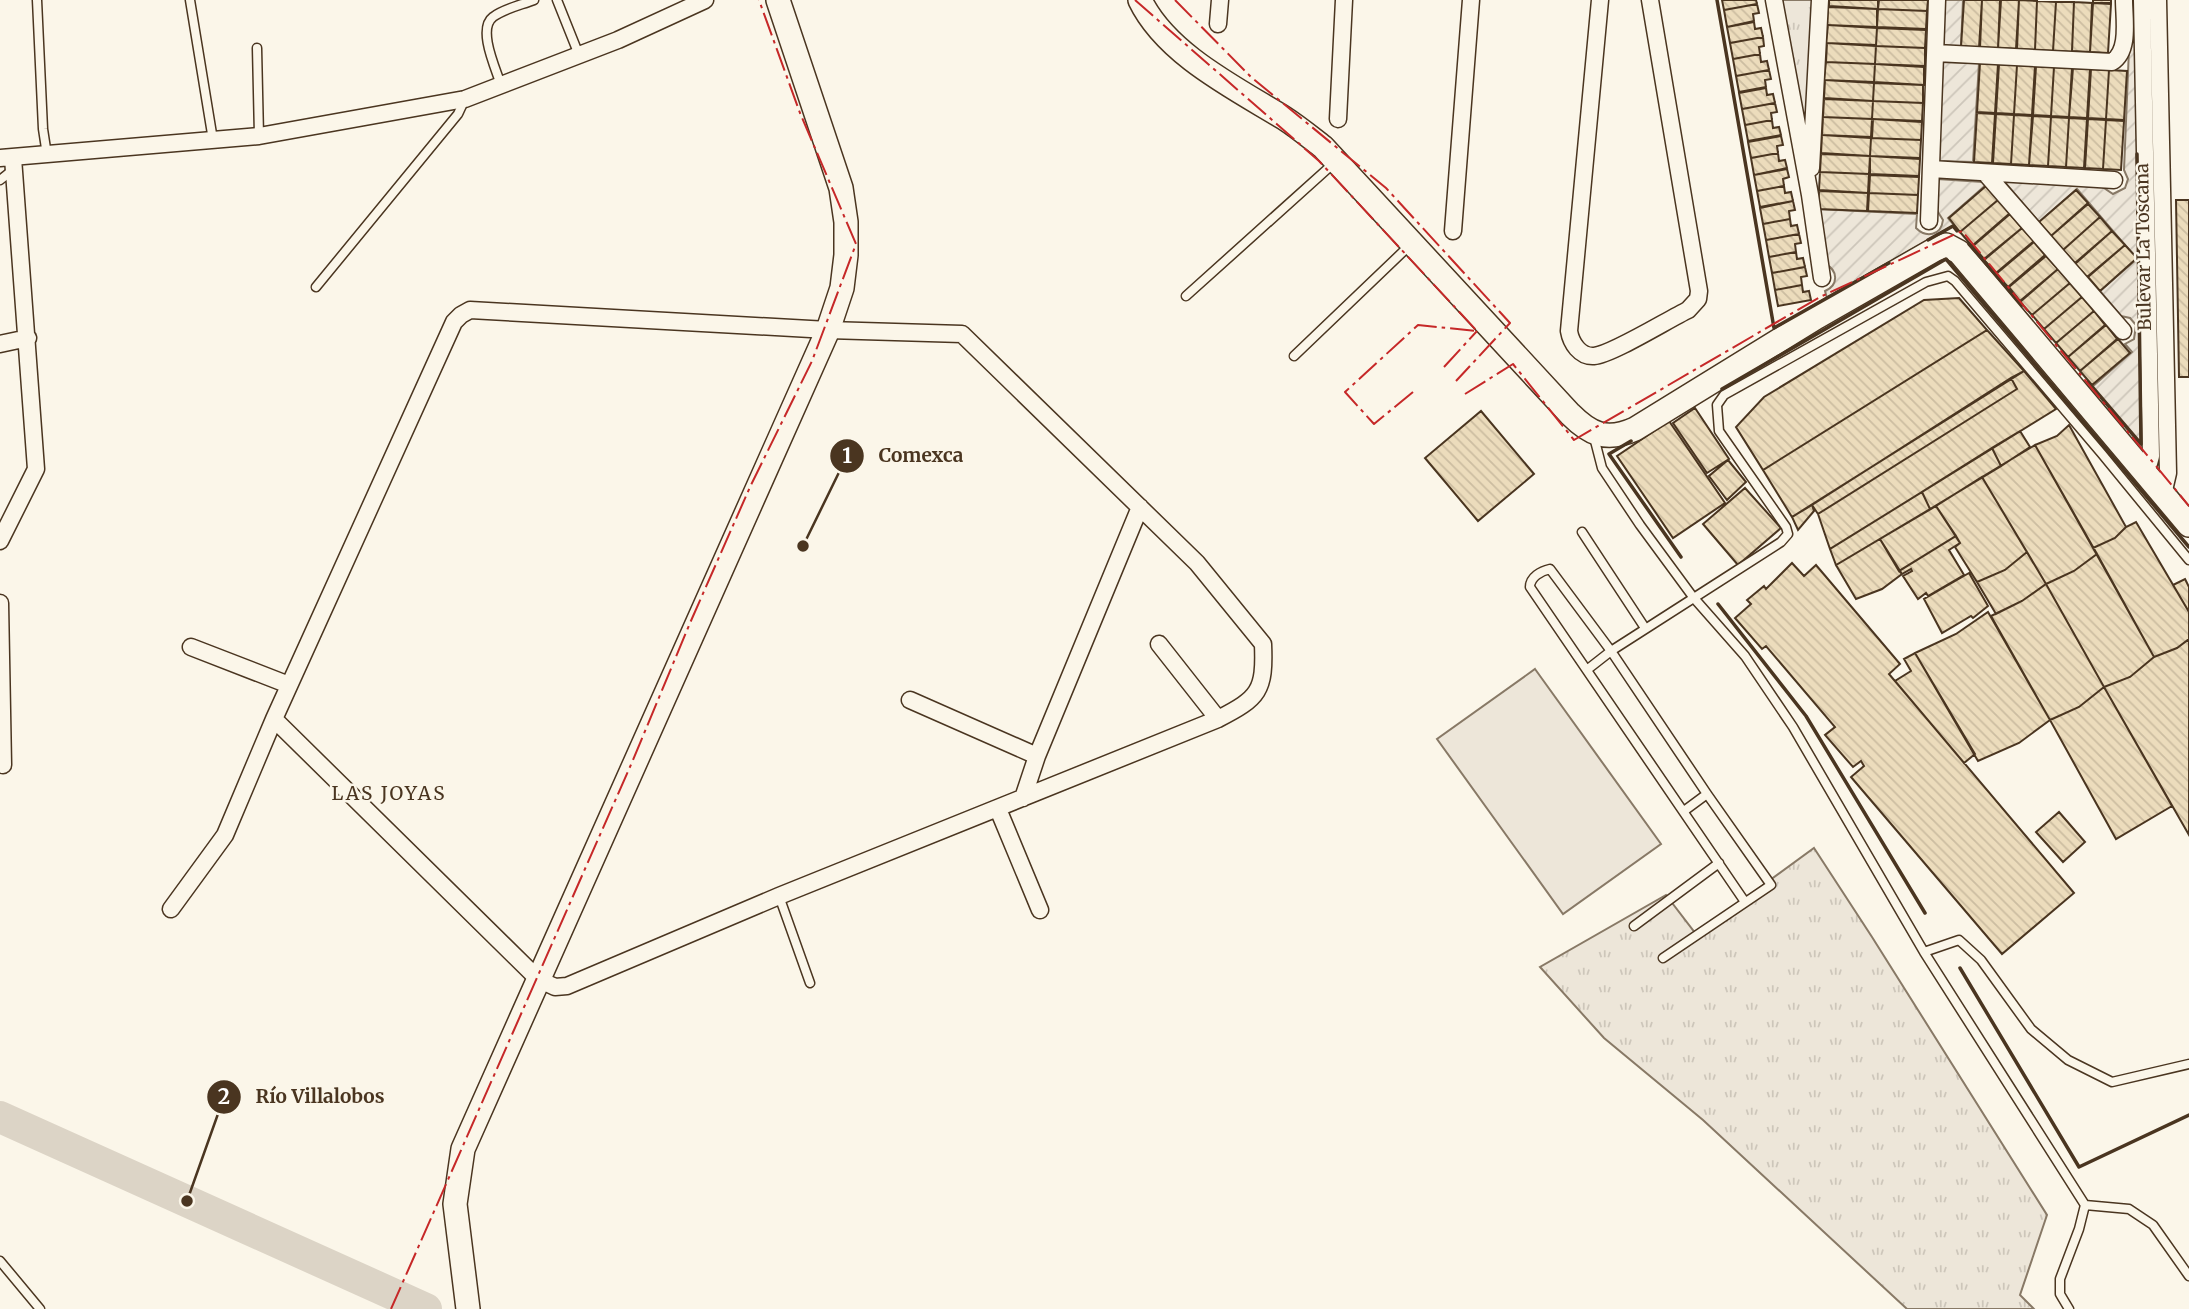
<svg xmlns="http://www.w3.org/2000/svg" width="2189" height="1309" font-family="Merriweather,serif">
	<defs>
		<pattern id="grass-tufts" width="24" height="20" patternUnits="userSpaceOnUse" patternTransform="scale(1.75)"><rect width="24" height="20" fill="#ede6d9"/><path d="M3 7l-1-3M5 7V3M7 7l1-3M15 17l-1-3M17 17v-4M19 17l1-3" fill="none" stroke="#cdc6ba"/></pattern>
		<pattern id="garden-furrows" width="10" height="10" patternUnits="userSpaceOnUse" patternTransform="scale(1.75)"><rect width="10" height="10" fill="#ede6d9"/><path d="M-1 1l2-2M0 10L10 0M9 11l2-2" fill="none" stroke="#cdc6ba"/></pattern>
		<pattern id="building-back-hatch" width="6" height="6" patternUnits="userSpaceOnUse" patternTransform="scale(1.75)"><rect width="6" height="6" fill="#ecdcbc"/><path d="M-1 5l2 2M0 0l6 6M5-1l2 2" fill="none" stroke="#ccbda1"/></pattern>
	</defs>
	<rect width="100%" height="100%" fill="#fbf6e9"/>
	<path fill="url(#grass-tufts)" stroke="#887966" stroke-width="2" d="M1774,0H1820L1810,195Z
		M1814,848L1872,937L2047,1215L2020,1295L2034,1309H1907L1703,1120L1604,1038L1540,967L1666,895L1696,934Z"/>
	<path fill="url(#garden-furrows)" stroke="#887966" stroke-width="2" d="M1945,0H1963L1961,47L1942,46Z
		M2131,0H2135L2141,444L2092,387L2132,352L2125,344L2134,339L2136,325L2130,318L2121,316L2100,291L2137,259L2077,189L2039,222L2003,180L2101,186L2113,194L2125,188L2128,179L2124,170Z
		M1943,62L1979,63L1973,162L1938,161Z
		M1937,179L1983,182L1986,185L1948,218L1954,225L1827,298L1825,291C1839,285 1838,270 1825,264L1818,209L1917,214L1916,228C1926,238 1941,236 1943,220L1936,209Z"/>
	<path fill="#ede6d9" stroke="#887966" stroke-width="2" d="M1535,669L1661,844L1563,914L1437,739Z"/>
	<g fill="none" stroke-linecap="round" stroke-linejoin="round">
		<path stroke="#dcd4c6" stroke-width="32" d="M0,1117L426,1309"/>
	</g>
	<path fill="url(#building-back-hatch)" stroke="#4a3520" stroke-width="2" d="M1722,0H1756L1757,4L1724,10Z
		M1829,0H1878V9L1829,6Z
		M1879,0H1928L1927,11L1878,9Z
		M1964,0H1982L1979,48L1961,47Z
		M1982,0H2000L1998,48H1980Z
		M2001,0H2019L2016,49L1998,48Z
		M2019,0L2037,1L2035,50L2017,49Z
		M2093,0H2111V3H2093Z
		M2037,1L2056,2L2053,51L2035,50Z
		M2056,2H2074L2072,52L2053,51Z
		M2074,2L2092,3L2090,52L2072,51Z
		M2093,3L2111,4L2108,53L2090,52Z
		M1757,4L1759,13L1753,14L1754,21L1727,27L1724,10Z
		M1828,7L1877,9V27L1827,25Z
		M1878,9L1927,11L1926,29L1877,27Z
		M1754,22L1755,29L1761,28L1763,37L1730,43L1727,27Z
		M1828,25L1877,28L1876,45L1826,43Z
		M1877,28L1926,30L1925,48L1876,46Z
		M1763,37L1764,46L1759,47L1760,54L1733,59L1730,43Z
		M1827,43L1876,46L1875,64L1826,62Z
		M1876,46L1925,48V66L1875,64Z
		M1760,54L1761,62L1767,61L1769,70L1736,76L1733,59Z
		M1826,62L1875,64L1874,82L1824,80Z
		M1980,63L1998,64L1995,113L1977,112Z
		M1875,64L1924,67V85L1874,82Z
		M1999,64L2017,65L2014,114L1996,113Z
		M2017,65L2035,66L2032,115L2014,114Z
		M2036,66L2054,67L2051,116L2033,115Z
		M2054,67L2072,68L2069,117L2051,116Z
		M2073,68L2090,69L2087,118L2069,117Z
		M2091,69L2109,70L2106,119L2088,118Z
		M1769,70L1771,79L1765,80L1766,87L1739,92L1736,76Z
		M2109,70L2127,71L2124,120L2106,119Z
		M1825,80L1874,83L1873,101L1824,98Z
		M1874,83L1923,85V103L1873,101Z
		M1766,88L1767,95L1773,94L1775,103L1742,109L1739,93Z
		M1824,99L1873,101L1872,119L1823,117Z
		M1873,101L1923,103L1922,121L1872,119Z
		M1775,103L1777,112L1771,113L1772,120L1745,125L1742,109Z
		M1977,113L1995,114L1992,163L1974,162Z
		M1996,114L2014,115L2011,164L1993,163Z
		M2014,115L2032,116L2029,165L2011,164Z
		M2033,116L2051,117L2048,166L2029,165Z
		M1823,117L1872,119L1871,137L1822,135Z
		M2051,117L2069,118L2066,167L2048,166Z
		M2069,118L2087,119L2084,168L2066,167Z
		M1873,119L1922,122L1921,140L1872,138Z
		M2088,119L2106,120L2103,169L2085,168Z
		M1772,120L1773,128L1779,127L1781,135L1748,141L1745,125Z
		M2106,120L2124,121L2121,170L2103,169Z
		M1822,135L1871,138L1870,156L1821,153Z
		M1781,136L1783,145L1777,146L1778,153L1751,158L1748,142Z
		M1871,138L1921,140L1920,158L1870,156Z
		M1778,153L1779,161L1785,160L1787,168L1754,175L1751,158Z
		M1821,154L1870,156L1869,174L1820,172Z
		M1870,156L1920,159L1919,176L1870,174Z
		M1787,169L1789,177L1783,179L1784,186L1757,191L1754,175Z
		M1820,172L1869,174L1868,193L1819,190Z
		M1870,175L1919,177L1918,195L1869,193Z
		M1784,186L1785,193L1791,192L1793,201L1760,207L1757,191Z
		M1986,186L1998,200L1960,232L1949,218Z
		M2076,190L2088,203L2051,236L2039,222Z
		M1819,191L1868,193L1867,211L1818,209Z
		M1869,193L1918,195L1917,213L1868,211Z
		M1998,200L2010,213L1972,246L1960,232Z
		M2176,200H2189V377H2179Z
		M1793,201L1795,210L1789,211L1790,219L1763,224L1760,208Z
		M2088,204L2100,217L2063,250L2051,236Z
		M2010,214L2022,228L1984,259L1973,246Z
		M2100,217L2112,231L2075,263L2063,250Z
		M1790,219L1791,226L1797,225L1799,234L1766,240L1763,224Z
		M2022,228L2034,241L1996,273L1984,260Z
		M2112,231L2125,245L2087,277L2075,264Z
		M1799,234L1801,243L1795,244L1796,252L1769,257L1766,240Z
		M2034,242L2045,255L2008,287L1996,274Z
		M2125,245L2137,258L2100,291L2088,277Z
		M1796,252L1797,259L1803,258L1805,267L1772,273L1769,257Z
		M2046,256L2058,269L2020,301L2009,287Z
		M1805,267L1807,276L1801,277L1802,285L1775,290L1772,273Z
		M2058,269L2070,283L2032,315L2020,302Z
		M2070,283L2082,297L2044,329L2032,315Z
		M1802,285L1803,292L1809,291L1811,300L1778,306L1775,290Z
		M2082,297L2094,311L2056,343L2044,329Z
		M1959,298L1987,330L1763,470L1736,427L1764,397L1924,300Z
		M2094,311L2105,325L2068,357L2056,343Z
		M2106,325L2117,339L2080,371L2068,357Z
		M1987,330L2024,371L1792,517L1763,470Z
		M2118,339L2130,353L2092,385L2080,371Z
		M2024,371L2056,409L1830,549L1818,514L2017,389L2011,378Z
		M2011,378L2017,389L1818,514L1812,505Z
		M1695,408L1729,459L1707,473L1673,423Z
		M1481,411L1534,474L1478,521L1425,458Z
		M1669,421L1725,503L1673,538L1617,456Z
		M2069,425L2126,527L2115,538L2093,548L2035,445L2057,436Z
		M2020,431L2030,447L2001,466L1992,448Z
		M2035,445L2097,554L2074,571L2046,584L1982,477Z
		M1992,448L2001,466L1930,509L1922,492Z
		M1728,460L1746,482L1727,500L1709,476Z
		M1982,477L2027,552L2005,570L1977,582L1955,547L1960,543L1936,506Z
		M1745,488L1781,528L1738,565L1703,524Z
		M1922,492L1930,509L1836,565L1830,549Z
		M1812,505L1814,511L1798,530L1792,517Z
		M1936,506L1956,536L1899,571L1880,539Z
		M2136,522L2189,612V639L2177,648L2154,657L2093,548L2115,538L2126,527Z
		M1956,536L1960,543L1949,550L1964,575L1928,596L1926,593L1918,599L1903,576L1912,571L1911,569L1902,574L1899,571Z
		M1880,539L1902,574L1882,589L1856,599L1836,565Z
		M2027,552L2046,584L2022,601L1996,614L1977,582L2005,570Z
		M2097,554L2154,657L2130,677L2104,687L2046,584L2074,571Z
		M1792,563L1804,576L1816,565L1900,664L1889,674L2074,893L2002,954L1851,777L1864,766L1861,761L1853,767L1825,735L1835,727L1766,646L1762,649L1735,618L1751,604L1747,600L1764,586L1766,589Z
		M1969,573L1988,606L1973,618L1971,616L1942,633L1924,599Z
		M2185,579L2189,587V612L2173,585Z
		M2046,584L2104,687L2079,707L2050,720L1991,616L2022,601Z
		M1988,612L2050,720L2019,743L1978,761L1915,653L1956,634Z
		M2189,639V835L2104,687L2130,677L2154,657L2177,648Z
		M1915,653L1975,754L1964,763L1895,681L1911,671L1904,659Z
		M2104,687L2172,806L2116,839L2050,720L2079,707Z
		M2059,812L2085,842L2063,862L2036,832Z"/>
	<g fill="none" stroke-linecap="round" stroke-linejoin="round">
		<g stroke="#4a3520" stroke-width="11">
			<path id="service" d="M37,0L43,129L47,155
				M190,0L213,140
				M557,0L579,55
				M257,48L259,136
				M501,85C496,69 477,29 493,17C503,9 521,5 534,0
				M0,180L14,169
				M316,287L458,114L465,99
				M1186,296L1334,163
				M1294,356L1410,245
				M1594,437L1602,468L1640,525L1693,597L1745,656L1793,727L1924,952L1959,940L1981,960L2031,1029L2068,1060L2112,1082L2189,1064
				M1582,532L1645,628
				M1588,669L1611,651L1707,794L1771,885L1663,958
				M1684,811L1707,794
				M779,896L810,983
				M1745,902L1530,587C1530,577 1541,571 1550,569L1611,651L1781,542L1788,534L1786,527L1719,431L1717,405L1724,395L1926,282L1948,276L1955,281L2102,454L2189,560
				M1634,926L1719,863
				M1924,952L2085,1205L2079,1229L2060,1279V1294L2069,1309
				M2085,1205L2129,1209L2153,1225L2189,1276
				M0,1261L40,1309"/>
		</g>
		<g stroke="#4a3520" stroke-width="19">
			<path id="minor" d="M1600,0L1569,331C1571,343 1580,357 1594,356C1611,355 1669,319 1688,310L1698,299L1699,291L1650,0
				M1774,0L1810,195L1822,278
				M2142,0L2151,456L2146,474
				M2158,0L2168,473L2165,486L2161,492
				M1218,24L1220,0
				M1936,53L2112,62C2130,51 2124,19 2124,0
				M1338,119L1344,0
				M0,158L259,136L465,99L618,40L705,0
				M1811,168L1820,0
				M1931,169L2114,180
				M1986,174L2123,331
				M1929,221L1937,0
				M1453,231L1471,0
				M0,344L28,338
				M0,541L36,469L13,158
				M0,603L3,765
				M1159,644L1218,719
				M191,647L289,685
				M910,700L1037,756
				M1023,798L1037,756L1140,507
				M998,809L1040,910
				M171,909L225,835L274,719L454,322L461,315L470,310L828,330L962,334L1197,563L1263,644C1265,691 1259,698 1218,719L779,896L567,986L555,987L538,979L274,719"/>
		</g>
		<g stroke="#4a3520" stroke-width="26">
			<path id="secondary" d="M1140,0C1166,54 1235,88 1284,118C1298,127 1310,137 1323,147L1570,414C1590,434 1606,442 1635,429L1817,317L1934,250L1946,245L1959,252L2189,525
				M468,1309L455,1204L463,1149L828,330L842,288L846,255V222L841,188L778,0"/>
		</g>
		<use href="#service" stroke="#fbf6e9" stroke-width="8"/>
		<use href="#minor" stroke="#fbf6e9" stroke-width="16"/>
		<use href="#secondary" stroke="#fbf6e9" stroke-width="23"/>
		<path stroke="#4a3520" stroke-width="3.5" d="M1717,0L1774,328L1889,263
			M1928,240L1953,226L1957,231
			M1969,244L2022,305
			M2088,382L2141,444L2137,154
			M1722,389L1946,259L2189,547
			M1631,441L1609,454L1681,557
			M1718,604L1806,716L1925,913
			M1960,968L2079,1167L2189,1115"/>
		<path stroke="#c62828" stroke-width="2" stroke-dasharray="24 5 3.5 5" stroke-linecap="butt" d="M1135,0L1319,161L1477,331
			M1175,0L1251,77L1386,188L1510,323L1456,381
			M1444,367L1477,331
			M1413,392L1374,424L1345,392L1418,325L1477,331
			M1465,394L1513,364L1574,440L1820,297L1962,231L2189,506
			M391,1309L633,760L690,623L750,487L812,361L856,244L800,113L759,0"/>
	</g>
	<g text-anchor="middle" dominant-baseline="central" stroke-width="5" stroke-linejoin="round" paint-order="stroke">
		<g font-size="18" fill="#4a3520" stroke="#fbf6e9">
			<text transform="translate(2143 247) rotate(-91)">Bulevar La Toscana</text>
		</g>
		<g font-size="19" letter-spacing="2" fill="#4a3520" stroke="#fbf6e9">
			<text x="389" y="793">LAS JOYAS</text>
		</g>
	</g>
	<path fill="none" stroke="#4a3520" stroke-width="2.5" d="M803 546L847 456M187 1201L224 1097"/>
	<g fill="#4a3520" stroke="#fbf6e9" stroke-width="2.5">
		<circle cx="803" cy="546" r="7"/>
		<circle cx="187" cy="1201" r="7"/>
		<circle cx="847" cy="456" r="18"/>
		<circle cx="224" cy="1097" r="18"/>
	</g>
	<g font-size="21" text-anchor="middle" font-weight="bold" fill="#fff">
		<text x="847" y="463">1</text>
		<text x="224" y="1104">2</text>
	</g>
	<g font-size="19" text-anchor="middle" font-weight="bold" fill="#4a3520" stroke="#fbf6e9" stroke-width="5" stroke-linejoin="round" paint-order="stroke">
		<text x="921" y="462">Comexca</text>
		<text x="320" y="1103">Río Villalobos</text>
	</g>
</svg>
